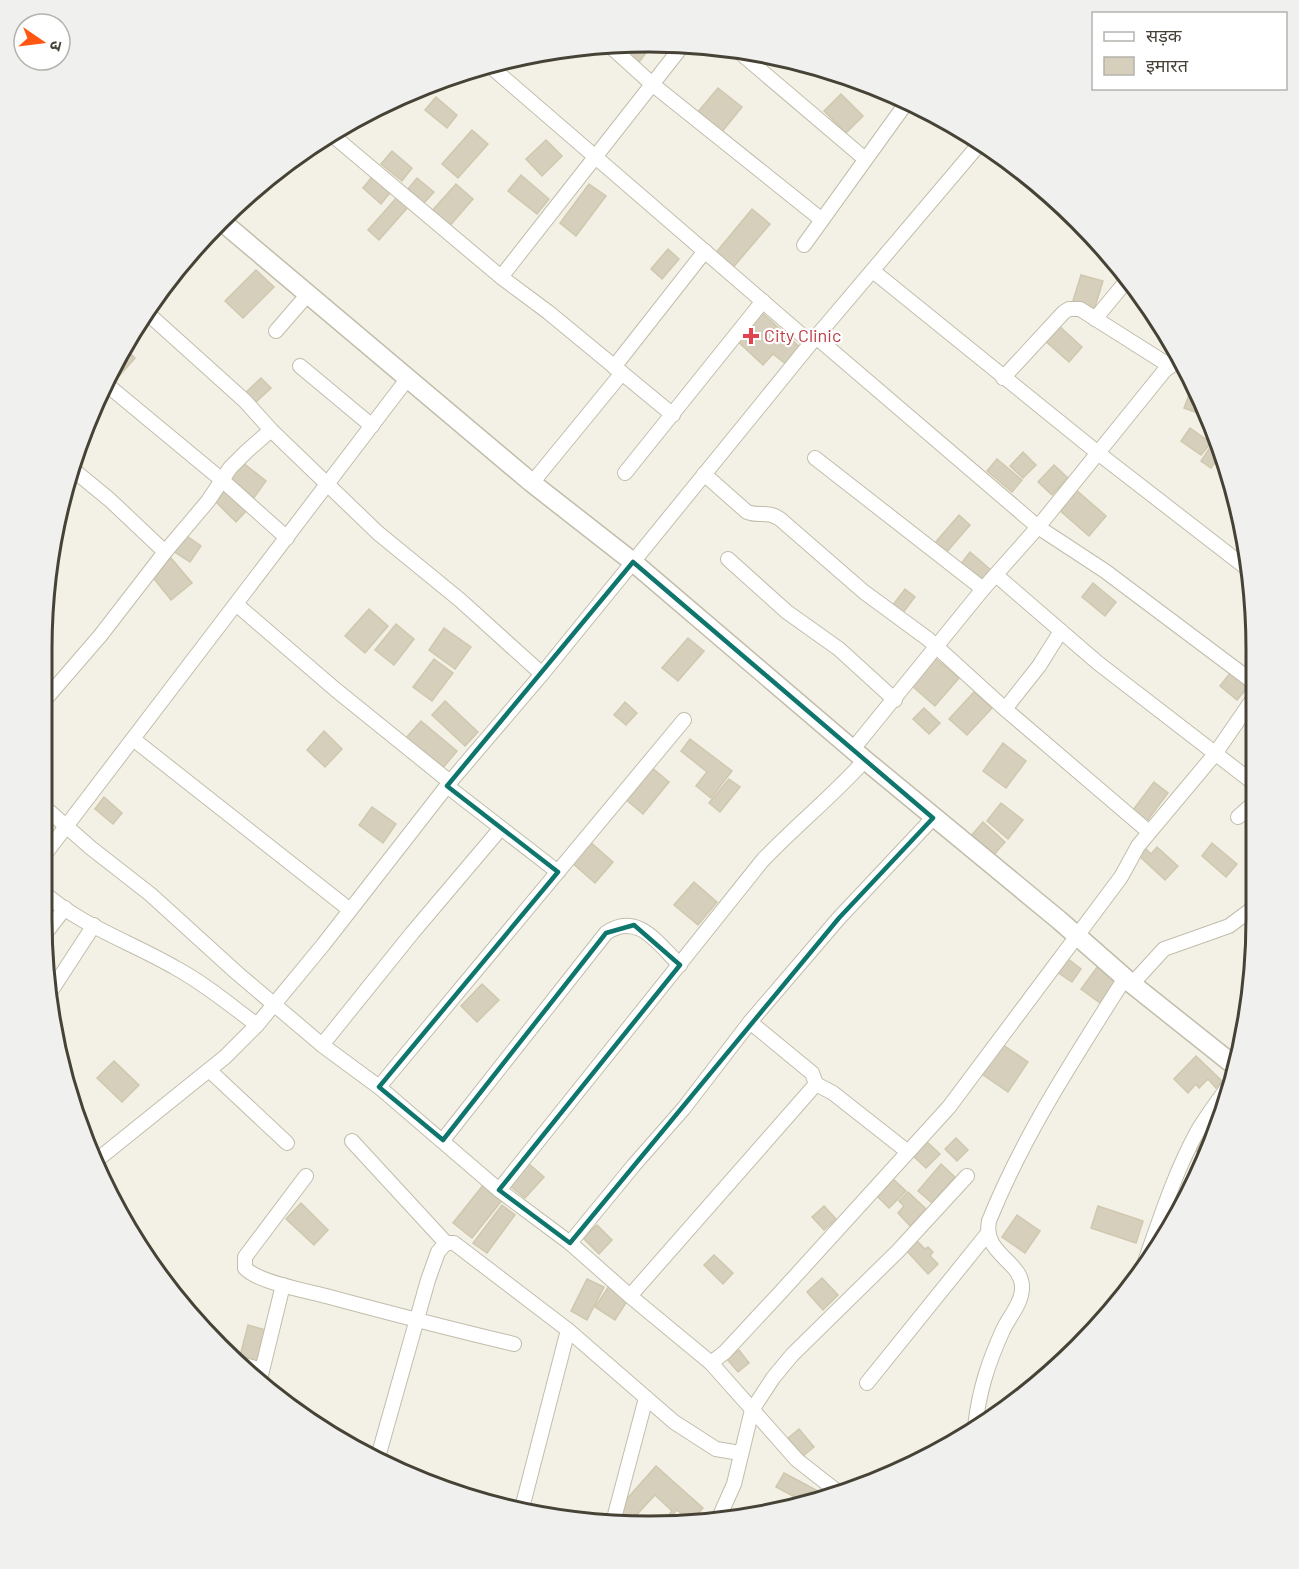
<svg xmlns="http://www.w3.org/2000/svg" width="1299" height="1569" font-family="Barlow,'Noto Sans Devanagari',sans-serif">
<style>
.building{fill:#d5cfbb;stroke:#d0c8ae;stroke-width:1.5}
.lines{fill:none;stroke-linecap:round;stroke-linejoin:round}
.minor-casing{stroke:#c2bdab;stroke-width:16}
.tertiary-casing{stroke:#c2bdab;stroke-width:21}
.minor{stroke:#fff;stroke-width:14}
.tertiary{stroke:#fff;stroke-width:18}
.marked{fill:none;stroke:#0f766e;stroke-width:4.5;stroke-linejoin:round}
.health-dot{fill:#e0444e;stroke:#fff;stroke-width:2}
.labels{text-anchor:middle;stroke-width:4.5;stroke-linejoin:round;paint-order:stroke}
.health-label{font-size:18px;fill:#be3a42;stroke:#fff;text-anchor:start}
.rim{fill:none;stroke:#464235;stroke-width:3}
</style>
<rect width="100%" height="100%" fill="#f3f1e6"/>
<g class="building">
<polygon points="649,42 654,42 637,65 621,53 628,44"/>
<polygon points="718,88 742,107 721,133 697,113"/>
<polygon points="841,94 863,116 846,133 824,111"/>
<polygon points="436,97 457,115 447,128 425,110"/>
<polygon points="472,130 488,144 458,178 442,164"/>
<polygon points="546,140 562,156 542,176 526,159"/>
<polygon points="392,151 412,168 402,181 381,164"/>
<polygon points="375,173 393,189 381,204 363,188"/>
<polygon points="521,175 549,199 537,214 508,191"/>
<polygon points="417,178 434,192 424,203 408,189"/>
<polygon points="456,184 473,199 447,229 430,213"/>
<polygon points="589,184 606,196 576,236 560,223"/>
<polygon points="398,196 409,206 379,240 368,230"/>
<polygon points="752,209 770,224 731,270 714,255"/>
<polygon points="668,249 679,259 662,279 651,269"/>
<polygon points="256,270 274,287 243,318 225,301"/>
<polygon points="1081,275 1103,281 1094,310 1072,304"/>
<polygon points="760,311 802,349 787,365 773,354 763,365 735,339"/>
<polygon points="1057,324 1082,347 1069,362 1043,339"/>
<polygon points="125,348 135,358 114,382 109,377"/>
<polygon points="261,378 271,388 254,404 244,394"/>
<polygon points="1193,384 1206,408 1203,415 1184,408"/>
<polygon points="1190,428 1211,443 1201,455 1181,441"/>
<polygon points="1213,443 1220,447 1222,453 1211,468 1201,461"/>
<polygon points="1023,452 1036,465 1023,478 1010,466"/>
<polygon points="997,459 1022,480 1012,492 987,471"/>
<polygon points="242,462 266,481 253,499 228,480"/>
<polygon points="1054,465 1068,478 1052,495 1038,482"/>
<polygon points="225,488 247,510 236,522 214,500"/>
<polygon points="1075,489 1106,516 1089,536 1058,509"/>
<polygon points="959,515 970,525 945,554 934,544"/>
<polygon points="184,534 201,546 190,562 173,551"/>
<polygon points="970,552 991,570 981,581 961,564"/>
<polygon points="171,558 192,583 171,600 151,575"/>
<polygon points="1093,583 1116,602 1105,616 1082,597"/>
<polygon points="905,589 915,597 902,614 892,606"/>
<polygon points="369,609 388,626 365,653 345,636"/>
<polygon points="396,624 414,639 394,665 375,650"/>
<polygon points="444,628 471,647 455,669 429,650"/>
<polygon points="688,638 704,651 678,681 662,668"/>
<polygon points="935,658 959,678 935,706 912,686"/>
<polygon points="434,659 453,673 432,701 413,687"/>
<polygon points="1231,672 1248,687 1237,700 1220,686"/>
<polygon points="974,692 992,708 967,735 949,719"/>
<polygon points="445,701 478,732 465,746 432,715"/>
<polygon points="625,702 637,713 626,725 614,715"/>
<polygon points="924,708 940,723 929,734 913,719"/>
<polygon points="421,721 457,751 442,769 406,738"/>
<polygon points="324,731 342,749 325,767 307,750"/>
<polygon points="690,739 732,771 711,798 696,786 707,772 681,751"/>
<polygon points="1003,743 1026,761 1006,788 983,771"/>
<polygon points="1257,745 1257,765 1247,752"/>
<polygon points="650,766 669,782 643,814 624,798"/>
<polygon points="729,779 740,787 720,812 709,803"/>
<polygon points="1154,782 1168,793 1147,821 1133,810"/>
<polygon points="104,797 122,813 113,824 95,809"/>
<polygon points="1001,803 1023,820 1008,839 987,821"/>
<polygon points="372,807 396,824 383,843 359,825"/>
<polygon points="983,822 1005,842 992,857 970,837"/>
<polygon points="588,840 613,862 595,883 570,861"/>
<polygon points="1212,843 1237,864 1226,877 1202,856"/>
<polygon points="1143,846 1151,854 1157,847 1178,866 1165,880 1137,854"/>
<polygon points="694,882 717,902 698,925 674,905"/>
<polygon points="1067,958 1081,969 1072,982 1057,972"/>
<polygon points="1098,966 1117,980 1100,1003 1081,989"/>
<polygon points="482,984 499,1000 477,1022 461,1006"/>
<polygon points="999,1042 1028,1062 1008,1092 979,1072"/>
<polygon points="1196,1056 1222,1081 1216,1088 1208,1079 1199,1088 1196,1084 1188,1093 1174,1079"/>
<polygon points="114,1061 139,1085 122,1102 97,1078"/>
<polygon points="1214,1115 1223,1119 1206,1156 1196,1151"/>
<polygon points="956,1138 968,1150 957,1161 945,1149"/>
<polygon points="926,1141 940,1154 926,1168 912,1155"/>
<polygon points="528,1163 544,1177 525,1198 509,1185"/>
<polygon points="941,1164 955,1177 932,1203 918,1191"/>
<polygon points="891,1177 906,1191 889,1208 875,1194"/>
<polygon points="484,1184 503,1199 472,1238 453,1223"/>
<polygon points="908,1192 926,1209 910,1226 898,1213 904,1206 899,1201"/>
<polygon points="301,1203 328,1230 314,1245 286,1219"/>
<polygon points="502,1205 515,1215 487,1253 473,1243"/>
<polygon points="824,1206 836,1219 824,1230 812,1217"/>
<polygon points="1098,1206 1143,1221 1136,1243 1091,1228"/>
<polygon points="1177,1210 1181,1212 1173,1227 1171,1227"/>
<polygon points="1017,1215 1040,1231 1025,1253 1002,1237"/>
<polygon points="597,1225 612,1240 599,1254 583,1238"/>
<polygon points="916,1240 925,1249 928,1247 933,1252 930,1256 938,1264 928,1274 906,1250"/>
<polygon points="714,1255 733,1273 723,1284 704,1265"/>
<polygon points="822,1278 838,1295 823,1310 807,1292"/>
<polygon points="587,1279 604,1287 587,1320 571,1311"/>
<polygon points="609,1286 629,1298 615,1320 595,1307"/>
<polygon points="248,1325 266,1330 258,1364 239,1360"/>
<polygon points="739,1350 749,1363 738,1372 727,1359"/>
<polygon points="799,1429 814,1447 803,1456 788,1438"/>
<polygon points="354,1442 376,1448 374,1455 353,1445"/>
<polygon points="656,1466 703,1508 691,1522 677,1510 669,1519 674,1524 661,1524 672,1511 655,1495 630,1522 617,1510"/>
<polygon points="784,1473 818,1491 814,1499 804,1502 776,1487"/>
</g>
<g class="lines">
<defs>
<g id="minor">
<polyline points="610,46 652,84 822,220"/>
<polyline points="738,51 865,159"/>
<polyline points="490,66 811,343"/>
<polyline points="331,134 501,277 548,312 673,415"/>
<polyline points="804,245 907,102"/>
<polyline points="873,271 1098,453 1249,570"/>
<polyline points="501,277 683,45"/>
<polyline points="145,311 245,401 271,430 378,533 460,600 542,674"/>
<polyline points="1095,319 1128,279"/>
<polyline points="276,331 308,294"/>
<polyline points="816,337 1038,527 1105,571 1257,685"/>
<polyline points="300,366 372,426"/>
<polyline points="614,367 705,251"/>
<polyline points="1003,378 1064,312 1069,309 1080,309 1170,366"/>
<polyline points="106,384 222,480 287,538"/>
<polyline points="815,458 983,589"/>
<polyline points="71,468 110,500 165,552"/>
<polyline points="625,473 763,301"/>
<path d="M704,474l43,38c13,5 20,-2 33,7l84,73 64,47 77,70 144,123"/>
<polyline points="532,483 622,373"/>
<polyline points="728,559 787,612 839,649 895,700"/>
<polyline points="996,575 1098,663 1251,781 1256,783"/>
<polyline points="236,604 336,690 450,782"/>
<polyline points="43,702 100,636 165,552 208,501 230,468 247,451 271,430"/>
<polyline points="1005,709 1039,666 1061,631"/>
<polyline points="133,739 350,910"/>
<polyline points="853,749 983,589 1038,527 1165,370 1175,363 1182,362"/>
<polyline points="447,786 558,872"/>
<polyline points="42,805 91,848 150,894 237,973 322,1045 379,1087 499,1190 570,1243 630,1296 711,1363 797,1460 838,1492"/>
<polyline points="1238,817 1256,801"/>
<polyline points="42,858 408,378"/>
<path d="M42,891c37,34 89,51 132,76 30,16 56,38 83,58"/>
<polyline points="44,935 65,908"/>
<polyline points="1132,984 1164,949 1229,926 1256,906"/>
<polyline points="51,991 94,925"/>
<polyline points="322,1045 413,932 501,828"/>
<polyline points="209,1070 287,1143"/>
<polyline points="816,1084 833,1093 908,1152"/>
<polyline points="379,1087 684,720"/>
<path d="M443,1140l163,-207c32,-22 52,11 74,32"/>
<polyline points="352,1141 446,1243"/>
<polyline points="97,1160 225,1057 257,1025 323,945 450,782 542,674 811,343 982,141"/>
<path d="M306,1176l-61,81v11c12,14 62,23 81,28 63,17 125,33 188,48"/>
<path d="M499,1190l263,-329c33,-35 71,-65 103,-101"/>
<polyline points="570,1243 634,1165 684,1108 750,1022 839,918 933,818"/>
<path d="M1142,1270c17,-47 31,-94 55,-138 10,-17 22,-33 34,-49"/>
<polyline points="630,1296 816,1084 812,1073 750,1022"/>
<polyline points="711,1363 725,1352 779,1294 949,1107 1121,877 1138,846 1215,754 1257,693"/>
<polyline points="244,1365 262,1370"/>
<polyline points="260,1379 283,1285"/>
<polyline points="867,1383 988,1233"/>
<path d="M975,1427c4,-36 13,-64 28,-97 6,-13 19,-27 19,-42 1,-27 -40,-34 -33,-67 35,-87 86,-164 136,-243"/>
<polyline points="378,1457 428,1280 438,1252 446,1243 454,1243 568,1330 674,1422 716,1449 740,1453"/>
<polyline points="522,1508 568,1330"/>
<polyline points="717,1522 734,1484 752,1410 773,1378 792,1355 898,1251 967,1176"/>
<polyline points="612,1526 646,1398"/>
</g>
<polyline id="tertiary" points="220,220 532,483 633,562 865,760 1059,920 1132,984 1235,1066"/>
</defs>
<use href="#minor" class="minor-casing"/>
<use href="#tertiary" class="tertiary-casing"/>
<use href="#minor" class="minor"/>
<use href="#tertiary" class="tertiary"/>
</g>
<path class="marked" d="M633,562l300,256 -94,100 -269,325 -71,-53 181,-225 -46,-40 -28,8 -163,207 -64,-53 179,-215 -111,-86z"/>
<path class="health-dot" d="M748 327h6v6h6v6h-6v6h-6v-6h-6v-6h6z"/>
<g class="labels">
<g class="health-label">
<text x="764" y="342">City Clinic</text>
</g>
</g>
<path d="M0 0H1299V1569H0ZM649 52H649A597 597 0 0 1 1246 649V919A597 597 0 0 1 649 1516H649A597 597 0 0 1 52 919V649A597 597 0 0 1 649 52Z" fill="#f0f0ef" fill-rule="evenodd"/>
<path class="rim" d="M649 52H649A597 597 0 0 1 1246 649V919A597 597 0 0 1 649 1516H649A597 597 0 0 1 52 919V649A597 597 0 0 1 649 52Z"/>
<rect x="1092" y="12" width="195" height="78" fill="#ffffff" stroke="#b5b3ae" stroke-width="1.5"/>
<rect x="1104" y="32" width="30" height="9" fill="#ffffff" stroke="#b5b3ae" stroke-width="1.5"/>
<text x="1146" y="42" font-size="18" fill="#464235">सड़क</text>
<rect x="1104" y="57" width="30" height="18" fill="#d5cfbb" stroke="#b5b3ae" stroke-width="1.5"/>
<text x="1146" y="72" font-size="18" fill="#464235">इमारत</text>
<g transform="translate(42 42) rotate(104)"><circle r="28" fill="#ffffff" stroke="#b5b3ae" stroke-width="1.5"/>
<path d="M0-4.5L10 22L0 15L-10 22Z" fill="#ff5611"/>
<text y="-9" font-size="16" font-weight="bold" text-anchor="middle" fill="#464235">उ</text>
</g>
</svg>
